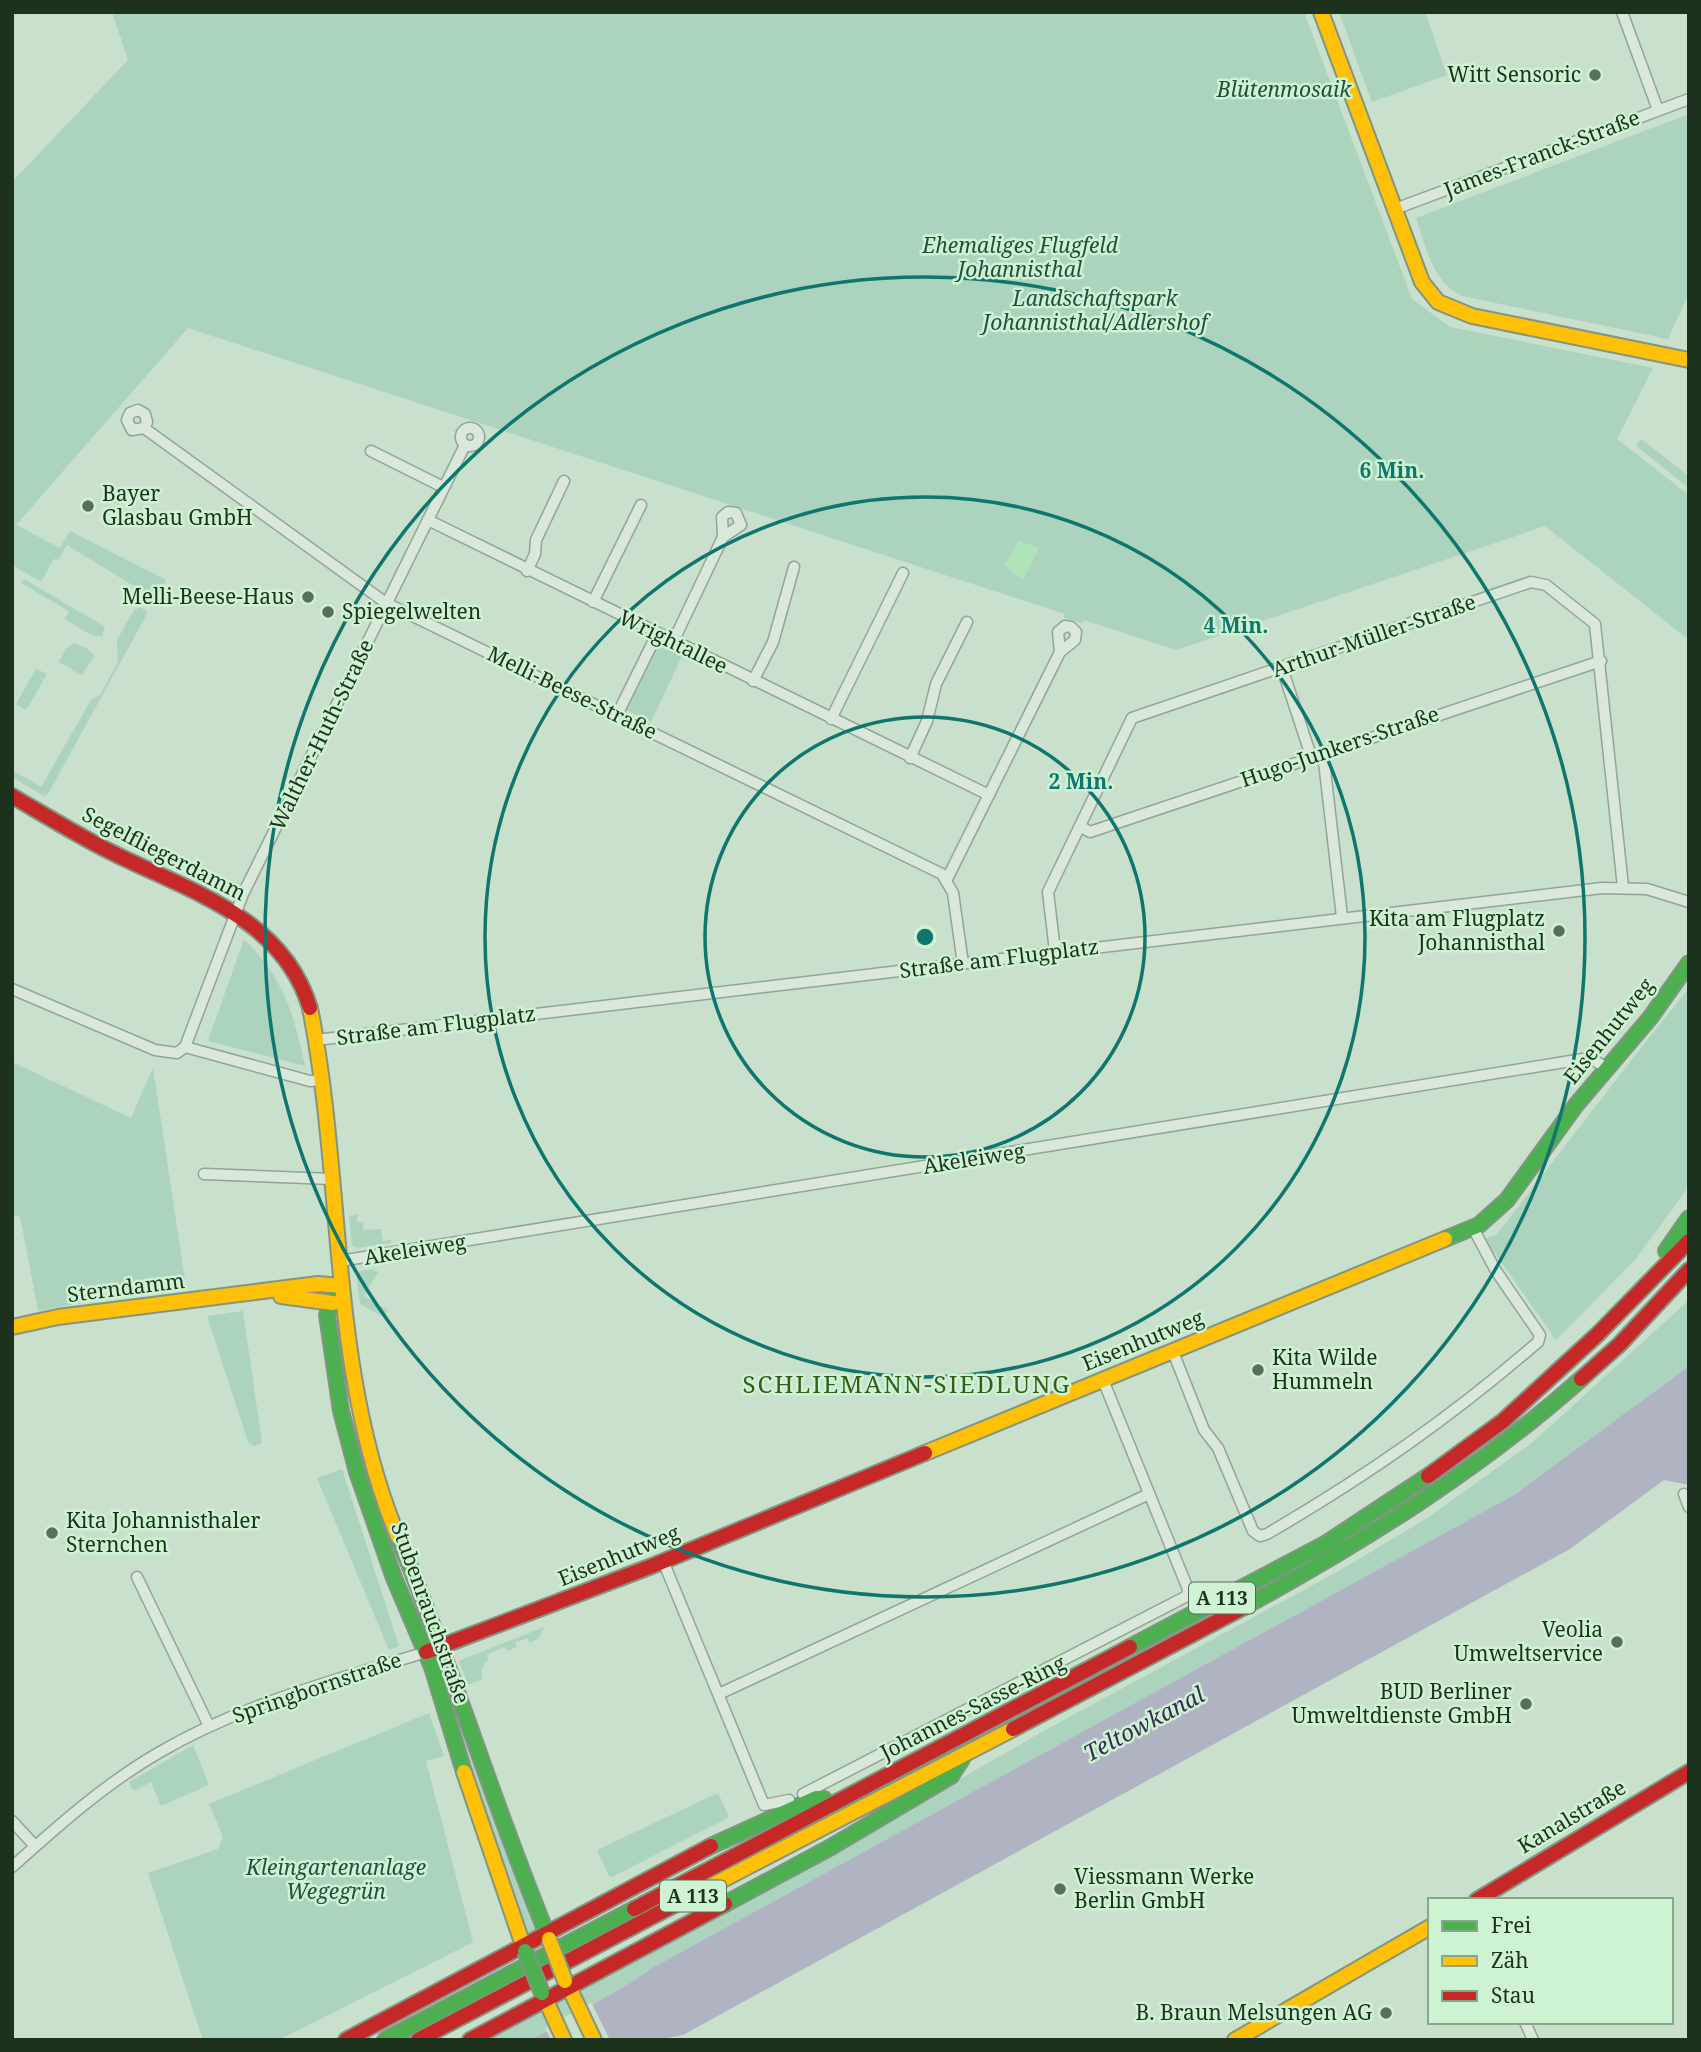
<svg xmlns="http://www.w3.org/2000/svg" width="1701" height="2052" font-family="'Noto Serif',serif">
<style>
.green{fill:#abd3bd}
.sand{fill:#afe4b9}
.water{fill:#b0b4c2}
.pier{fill:#c8e0cc}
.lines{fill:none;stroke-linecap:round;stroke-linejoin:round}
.street-casing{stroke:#92a594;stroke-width:13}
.fast-casing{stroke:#829583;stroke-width:18}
.slow-casing{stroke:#829583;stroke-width:18}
.jam-casing{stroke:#829583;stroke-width:18}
.street{stroke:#dae8dc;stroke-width:10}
.fast{stroke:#4caf50;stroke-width:14}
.slow{stroke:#ffc107;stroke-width:14}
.jam{stroke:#c62828;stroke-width:14}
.fast-bridge-casing{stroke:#829583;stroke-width:18;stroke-linecap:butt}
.slow-bridge-casing{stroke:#829583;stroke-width:18;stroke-linecap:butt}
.fast-bridge{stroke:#4caf50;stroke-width:14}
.slow-bridge{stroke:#ffc107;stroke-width:14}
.ring{fill:none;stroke:#0f766e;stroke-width:3.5}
.poi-dot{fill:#596f5a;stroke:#cdf3d3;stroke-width:2.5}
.labels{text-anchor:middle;stroke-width:5;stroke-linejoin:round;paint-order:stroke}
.shield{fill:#cdf3d3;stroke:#526c53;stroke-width:2}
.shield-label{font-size:19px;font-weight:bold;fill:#1d321c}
.poi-label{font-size:21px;fill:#1d321c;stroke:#cdf3d3;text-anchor:end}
.park-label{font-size:21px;font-style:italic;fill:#234e41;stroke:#cdf3d3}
.street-label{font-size:21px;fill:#1d321c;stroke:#cdf3d3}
.water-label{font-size:23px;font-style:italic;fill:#3a2b52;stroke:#cdf3d3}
.quarter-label{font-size:24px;letter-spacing:2px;fill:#325d1d;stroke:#cdf3d3}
.centre{fill:#0f766e;stroke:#cdf3d3;stroke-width:3.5}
.ring-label{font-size:21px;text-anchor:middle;font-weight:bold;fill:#0f766e;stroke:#cdf3d3;stroke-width:5;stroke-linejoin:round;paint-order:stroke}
</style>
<rect width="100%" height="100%" fill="#c8e0cc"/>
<g class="green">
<polygon points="112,12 1304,12 1412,299 1450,327 1653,368 1617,439 1689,495 1689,640 1545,526 1176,650 1084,620 1082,623 1064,618 1065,614 188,328 16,525 60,548 70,531 166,580 155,599 67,545 58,560 54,559 41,582 12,565 12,182 128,60"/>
<polygon points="1339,12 1425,12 1447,75 1372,102"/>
<path d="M1689,114v179l-21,46 -206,-43c-30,-14 -36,-50 -46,-78z"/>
<polygon points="1641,439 1689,476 1689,488 1636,446"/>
<polygon points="24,579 105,627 102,636 93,636 65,619 69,611 21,583"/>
<polygon points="140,607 148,612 48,794 44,796 12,777 12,770 41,787 91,700 100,695 118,662 117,640 134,610"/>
<polygon points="661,640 685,650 651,722 627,710"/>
<polygon points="74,643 88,649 94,656 82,675 59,662 66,649"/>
<polygon points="36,669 47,674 26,710 16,704"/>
<path d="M244,939c40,40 49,73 61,127l-97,-25z"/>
<path d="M1689,988v198l-54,74 -79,80 -71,-101 12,-5c64,-82 126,-165 192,-246z"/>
<polygon points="12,1062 131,1118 153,1068 185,1280 86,1291 87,1298 80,1299 80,1303 38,1311 20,1216 12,1216"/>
<polygon points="358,1214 357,1223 363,1222 363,1230 381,1229 383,1242 391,1239 391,1243 357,1248 352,1245 349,1216"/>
<polygon points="372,1269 378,1272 364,1296 388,1310 384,1317 360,1304 356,1272"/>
<polygon points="1689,1300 1689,1366 1514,1495 652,1968 632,1982 531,2040 486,2040 827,1855 1051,1727 1337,1572 1429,1517 1533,1442"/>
<polygon points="243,1311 262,1443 254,1446 248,1442 207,1316"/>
<polygon points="342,1469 399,1646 389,1650 317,1478"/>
<polygon points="544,1627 539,1638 530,1643 527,1638 515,1643 517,1647 507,1651 505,1647 487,1654 488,1660 482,1668 482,1679 468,1685 459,1661"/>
<polygon points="441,1668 540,1928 527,1935 437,1670"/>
<polygon points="429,1713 444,1756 426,1761 473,1942 279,2040 203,2040 148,1873 218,1849 223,1837 209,1804"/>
<polygon points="193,1745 209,1785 161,1806 151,1782 133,1791 129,1782"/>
<polygon points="718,1793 729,1817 610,1878 597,1850"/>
</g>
<polygon class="sand" points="1019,541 1039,548 1023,580 1004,565"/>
<polygon class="water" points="1689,1366 1689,1485 1664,1480 1570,1549 683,2035 656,2040 531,2040 632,1982 652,1968 1514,1495"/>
<polygon class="pier" points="591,2002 610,2040 551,2040 545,2028"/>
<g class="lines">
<defs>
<g id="street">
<polyline points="1622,12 1658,110"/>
<polyline points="1395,209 1689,99"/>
<circle cx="470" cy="437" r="9"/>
<polyline points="144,428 147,422 145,414 138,410 130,413 127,420 132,430 144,428 386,603 942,874 953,893 963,964"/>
<polyline points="371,451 443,487"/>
<polyline points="428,520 989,795"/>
<polyline points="527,571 535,554 536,540 564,481"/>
<polyline points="593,602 641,505"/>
<polyline points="673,642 723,537 722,517 728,512 736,513 741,525 723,537"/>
<polyline points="1282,668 1311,756"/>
<polyline points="753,681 773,642 794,567"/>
<polyline points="617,715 657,634"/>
<polyline points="831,719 903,573"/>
<polyline points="1323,753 1342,917"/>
<polyline points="910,758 927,721 936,684 967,622"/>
<polyline points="1080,826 1090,832 1601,661"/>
<polyline points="947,879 1060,652 1058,632 1065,626 1071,627 1076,632 1075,640 1060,652"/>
<polyline points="1055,951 1048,892 1132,718 1531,582 1546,585 1595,624 1623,887"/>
<polyline points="12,989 155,1050 177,1053 185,1047"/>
<path d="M316,1040c429,-47 857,-105 1286,-152l45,1 42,13"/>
<polyline points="185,1047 243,894 465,445"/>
<polyline points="185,1047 310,1081 322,1080"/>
<polyline points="204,1174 332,1179"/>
<polyline points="340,1261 1583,1059 1591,1058 1606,1068"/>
<path d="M1173,1352l31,78 14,18 35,83 7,5 7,-2c101,-59 183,-116 271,-192l2,-7 -44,-64 -23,-43"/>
<polyline points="1684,1494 1689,1507"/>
<polyline points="663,1561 764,1805 789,1800"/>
<polyline points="137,1577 209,1726"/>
<polyline points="719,1694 1149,1494"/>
<polyline points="803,1794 1187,1596 1188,1589 1103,1380"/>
<polyline points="12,1821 35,1846"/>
<path d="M12,1867c47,-42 94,-84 148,-115 82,-48 176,-72 266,-100"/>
<polyline points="1525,2022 1533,2040"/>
</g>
<g id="fast">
<polyline points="1445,1239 1479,1225 1507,1200 1576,1105 1650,1018 1689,963"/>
<polyline points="1666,1251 1689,1218"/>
<polyline points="341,1287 327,1315 341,1411 357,1472 394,1578 432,1667 464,1772"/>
<path d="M398,1537c55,132 96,270 151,402"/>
<path d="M1246,1606c118,-65 234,-137 335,-227"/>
<polyline points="1130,1647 1325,1544 1428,1476"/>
<polyline points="711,1846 816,1798 824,1799"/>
<polyline points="725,1904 831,1847 951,1776 962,1759"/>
<polyline points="385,2040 634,1909"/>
</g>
<g id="slow">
<polyline points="1321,12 1422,282 1438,302 1472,316 1689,360"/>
<path d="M310,1008c35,175 18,361 88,529"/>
<polyline points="281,1296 333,1303"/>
<polyline points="12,1327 58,1317 318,1284 342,1286"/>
<polyline points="925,1453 1445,1239"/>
<polyline points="464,1772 525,1951"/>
<polyline points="680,1902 1013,1729"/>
<polyline points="566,1981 594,2040"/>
<polyline points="543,1994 564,2040"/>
<polyline points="1235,2040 1430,1927"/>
</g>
<g id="jam">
<path d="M12,796c31,18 62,37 93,53 77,40 177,65 205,159"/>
<polyline points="1581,1379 1620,1344 1689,1270"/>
<polyline points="1428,1476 1503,1421 1598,1334 1689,1241"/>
<polyline points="426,1652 652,1566 925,1453"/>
<polyline points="1013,1729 1246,1606"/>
<polyline points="1477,1900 1689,1772"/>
<polyline points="634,1909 1130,1647"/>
<polyline points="346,2040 711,1846"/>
<polyline points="418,2040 680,1902"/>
<polyline points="470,2040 725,1904"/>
</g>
</defs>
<use href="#street" class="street-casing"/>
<use href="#fast" class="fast-casing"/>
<use href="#slow" class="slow-casing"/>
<use href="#jam" class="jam-casing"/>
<use href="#street" class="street"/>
<use href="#fast" class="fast"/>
<use href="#slow" class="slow"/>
<use href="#jam" class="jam"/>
<defs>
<polyline id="fast-bridge" points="525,1951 542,1993"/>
<polyline id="slow-bridge" points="549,1939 565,1981"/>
</defs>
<use href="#fast-bridge" class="fast-bridge-casing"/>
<use href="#slow-bridge" class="slow-bridge-casing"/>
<use href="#fast-bridge" class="fast-bridge"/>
<use href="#slow-bridge" class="slow-bridge"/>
</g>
<g class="ring">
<circle cx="925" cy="937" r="220"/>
<circle cx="925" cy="937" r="440"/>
<circle cx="925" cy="937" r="660"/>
</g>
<g class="poi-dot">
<circle cx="1595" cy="75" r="7"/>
<circle cx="88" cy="506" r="7"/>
<circle cx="308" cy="597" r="7"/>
<circle cx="328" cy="612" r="7"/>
<circle cx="1559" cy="931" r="7"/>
<circle cx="1258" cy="1370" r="7"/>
<circle cx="52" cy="1533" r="7"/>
<circle cx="1617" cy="1642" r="7"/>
<circle cx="1526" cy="1704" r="7"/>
<circle cx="1060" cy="1889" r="7"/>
<circle cx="1386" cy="2013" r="7"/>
</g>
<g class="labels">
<g class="shield">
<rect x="1189" y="1582.5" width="66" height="31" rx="5"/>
<rect x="660" y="1880.5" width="66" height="31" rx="5"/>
</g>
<g class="shield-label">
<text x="1222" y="1605">A 113</text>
<text x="693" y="1903">A 113</text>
</g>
<g class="poi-label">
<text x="1581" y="82">Witt Sensoric</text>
<text x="102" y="501" text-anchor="start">Bayer<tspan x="102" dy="24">Glasbau GmbH</tspan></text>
<text x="294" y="604">Melli-Beese-Haus</text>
<text x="342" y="619" text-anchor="start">Spiegelwelten</text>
<text x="1545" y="926">Kita am Flugplatz<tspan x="1545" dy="24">Johannisthal</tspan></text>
<text x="1272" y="1365" text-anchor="start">Kita Wilde<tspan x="1272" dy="24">Hummeln</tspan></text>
<text x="66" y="1528" text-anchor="start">Kita Johannisthaler<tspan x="66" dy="24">Sternchen</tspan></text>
<text x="1603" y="1637">Veolia<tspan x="1603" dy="24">Umweltservice</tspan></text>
<text x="1512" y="1699">BUD Berliner<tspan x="1512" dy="24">Umweltdienste GmbH</tspan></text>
<text x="1074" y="1884" text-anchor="start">Viessmann Werke<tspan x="1074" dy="24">Berlin GmbH</tspan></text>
<text x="1372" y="2020">B. Braun Melsungen AG</text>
</g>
<g class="park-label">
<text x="1284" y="97">Blütenmosaik</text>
<text x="1020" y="253">Ehemaliges Flugfeld<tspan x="1020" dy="24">Johannisthal</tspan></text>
<text x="1095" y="306">Landschaftspark<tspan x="1095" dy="24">Johannisthal/Adlershof</tspan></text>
<text x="336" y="1875">Kleingartenanlage<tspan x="336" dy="24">Wegegrün</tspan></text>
</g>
<g class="street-label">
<text transform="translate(1542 154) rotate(-21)" y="7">James-Franck-Straße</text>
<text transform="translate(1374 636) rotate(-19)" y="7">Arthur-Müller-Straße</text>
<text transform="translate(673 642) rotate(26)" y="7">Wrightallee</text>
<text transform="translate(572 693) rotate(26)" y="7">Melli-Beese-Straße</text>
<text transform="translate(322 735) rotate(-64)" y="7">Walther-Huth-Straße</text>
<text transform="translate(1340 747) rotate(-19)" y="7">Hugo-Junkers-Straße</text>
<text transform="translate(164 854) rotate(27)" y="7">Segelfliegerdamm</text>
<text transform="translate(999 959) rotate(-7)" y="7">Straße am Flugplatz</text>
<text transform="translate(436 1026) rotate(-7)" y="7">Straße am Flugplatz</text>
<text transform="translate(1609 1031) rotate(-51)" y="7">Eisenhutweg</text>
<text transform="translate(974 1159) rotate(-9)" y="7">Akeleiweg</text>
<text transform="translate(415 1250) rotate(-9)" y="7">Akeleiweg</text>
<text transform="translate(126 1288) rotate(-7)" y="7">Sterndamm</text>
<text transform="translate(1143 1341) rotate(-22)" y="7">Eisenhutweg</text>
<text transform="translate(619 1556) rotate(-22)" y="7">Eisenhutweg</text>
<text transform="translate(430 1613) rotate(70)" y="7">Stubenrauchstraße</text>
<text transform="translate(317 1688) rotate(-19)" y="7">Springbornstraße</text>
<text transform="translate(973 1708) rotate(-27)" y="7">Johannes-Sasse-Ring</text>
<text transform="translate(1572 1817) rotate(-31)" y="7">Kanalstraße</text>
</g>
<g class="water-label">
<text transform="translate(1144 1724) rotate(-28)" y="8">Teltowkanal</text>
</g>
<g class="quarter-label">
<text x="907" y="1393">SCHLIEMANN-SIEDLUNG</text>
</g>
</g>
<circle cx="925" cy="937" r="10" class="centre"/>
<g class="ring-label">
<text x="1392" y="478">6 Min.</text>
<text x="1236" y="633">4 Min.</text>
<text x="1081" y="789">2 Min.</text>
</g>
<rect width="1701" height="2052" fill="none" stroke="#1d321c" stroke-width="28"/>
<rect x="1428" y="1898" width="245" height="126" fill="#cdf3d3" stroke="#87a68a" stroke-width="2"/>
<rect x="1442" y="1921" width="35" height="10" fill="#4caf50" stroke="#87a68a" stroke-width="2"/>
<text x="1491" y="1933" font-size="21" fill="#1d321c">Frei</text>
<rect x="1442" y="1956" width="35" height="10" fill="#ffc107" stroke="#87a68a" stroke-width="2"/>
<text x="1491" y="1968" font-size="21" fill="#1d321c">Zäh</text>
<rect x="1442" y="1991" width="35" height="10" fill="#c62828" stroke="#87a68a" stroke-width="2"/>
<text x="1491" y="2003" font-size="21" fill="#1d321c">Stau</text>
</svg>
